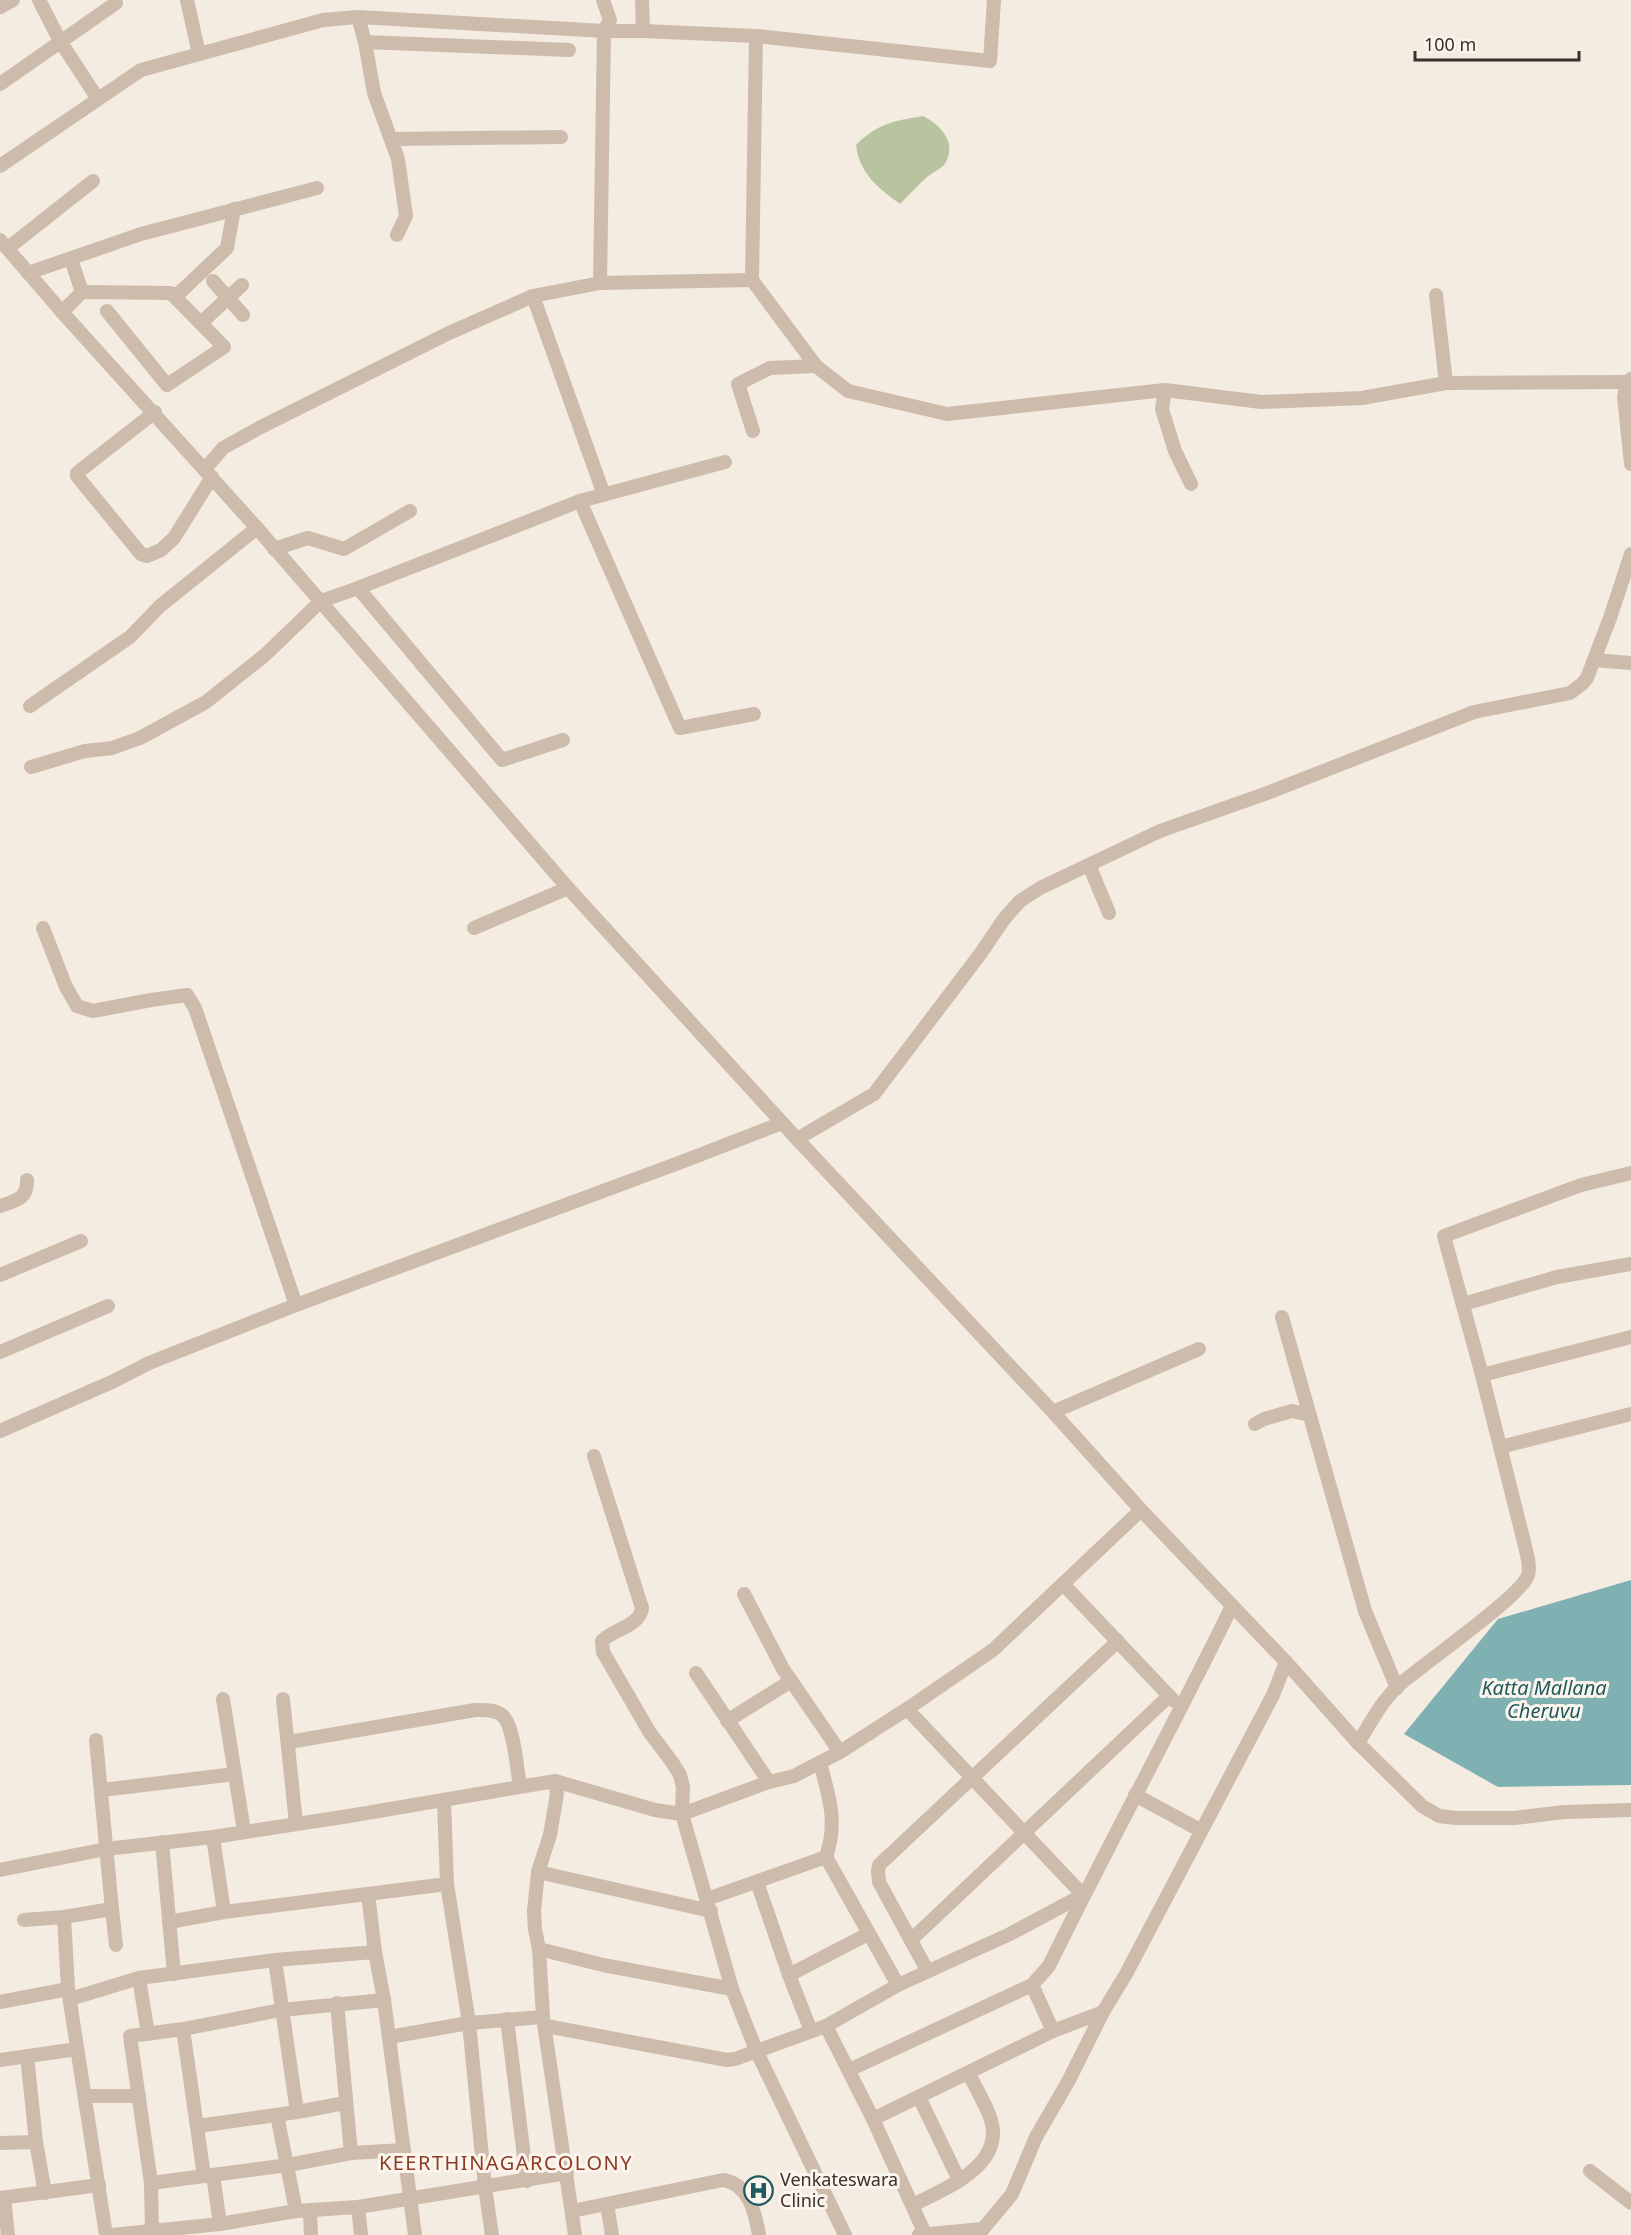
<svg xmlns="http://www.w3.org/2000/svg" width="1631" height="2235" font-family="'Noto Sans',sans-serif">
<style>
.green{fill:#b8c4a0}
.water{fill:#7fb0b2}
.lines{fill:none;stroke-linecap:round;stroke-linejoin:round}
.minor{stroke:#cdbbac;stroke-width:14}
.labels{text-anchor:middle;stroke-width:6;stroke-linejoin:round;paint-order:stroke}
.poi-label{font-size:18px;fill:#3b302b;stroke:#fbf5ee;text-anchor:start}
.water-label{font-size:20px;font-style:italic;fill:#1f5a5e;stroke:#fbf5ee}
.neighbourhood-label{font-size:20px;letter-spacing:1.5px;fill:#8c3b22;stroke:#fbf5ee}
</style>
<rect width="100%" height="100%" fill="#f4ebe1"/>
<path class="green" d="M923,116c16,8 34,25 23,46 -3,6 -13,10 -19,15 -9,8 -18,18 -27,27 -23,-17 -40,-30 -44,-59 22,-22 38,-24 67,-29z"/>
<polygon class="water" points="1631,1580 1631,1785 1498,1787 1404,1734 1498,1619"/>
<g class="lines">
<g class="minor">
<polyline points="39,0 60,41 98,99"/>
<polyline points="187,0 199,54"/>
<polyline points="642,0 643,31"/>
<polyline points="0,7 13,0"/>
<polyline points="358,17 365,42 374,93 398,159 406,216 397,235"/>
<polyline points="756,36 990,61 994,0"/>
<polyline points="365,42 569,50"/>
<polyline points="0,84 116,3"/>
<polyline points="392,139 561,137"/>
<polyline points="0,166 141,70 323,20 358,17 604,31 643,31 756,36 752,280 816,366 848,391 947,414 1165,390 1261,402 1362,398 1446,383 1627,382"/>
<polyline points="0,240 62,312 257,528 568,888 797,1139 1053,1412 1141,1510 1286,1662 1358,1743 1422,1806 1439,1816 1456,1818 1515,1818 1564,1812 1631,1810"/>
<polyline points="8,248 93,181"/>
<polyline points="71,259 82,292"/>
<polyline points="28,273 141,234 317,188"/>
<polyline points="213,281 243,315"/>
<polyline points="600,283 604,31 610,20 603,0"/>
<polyline points="1436,295 1446,383"/>
<polyline points="533,296 604,495"/>
<polyline points="175,297 227,248 234,209"/>
<polyline points="62,312 82,292 171,293 224,347 167,385 107,311"/>
<polyline points="202,322 242,285"/>
<polyline points="1631,379 1627,382 1624,397 1631,464"/>
<polyline points="1165,390 1162,409 1175,451 1191,484"/>
<polyline points="155,412 77,473 77,476 141,554 147,556 161,550 174,538 212,477"/>
<polyline points="753,431 738,384 770,368 816,366"/>
<polyline points="205,469 223,448 259,428 449,333 533,296 600,283 752,280"/>
<polyline points="580,501 680,728 754,714"/>
<polyline points="274,549 308,538 344,549 410,511"/>
<polyline points="358,588 502,760 563,740"/>
<polyline points="1594,660 1631,663"/>
<polyline points="30,706 130,637 160,606 257,528"/>
<polyline points="31,767 85,751 112,748 140,738 206,702 265,655 321,601 358,588 580,501 725,462"/>
<polyline points="1089,865 1109,913"/>
<polyline points="43,928 66,987 77,1006 93,1011 151,1000 187,995 195,1008 296,1305"/>
<polyline points="474,928 568,888"/>
<polyline points="797,1139 874,1094 981,953 1004,919 1020,901 1040,888 1160,831 1270,792 1474,712 1570,693 1582,684 1587,678 1610,618 1631,554"/>
<path d="M0,1206c15,-5 28,-7 27,-26"/>
<polyline points="0,1275 81,1241"/>
<polyline points="1463,1304 1557,1277 1631,1264"/>
<polyline points="1282,1317 1365,1611 1397,1688"/>
<polyline points="0,1352 108,1306"/>
<polyline points="1482,1375 1631,1337"/>
<polyline points="1053,1412 1199,1349"/>
<polyline points="1255,1424 1264,1419 1292,1411 1310,1415"/>
<polyline points="0,1431 114,1381 149,1363 296,1305 684,1161 782,1123"/>
<polyline points="1500,1447 1631,1414"/>
<path d="M594,1456l48,152c-2,18 -28,21 -40,33l1,11 47,81 22,29 8,13 3,12 -1,27 50,175 24,61 89,185"/>
<polyline points="1064,1585 1174,1701"/>
<polyline points="744,1594 783,1669 840,1752"/>
<polyline points="696,1673 769,1782"/>
<polyline points="223,1699 244,1831"/>
<polyline points="283,1699 296,1823"/>
<polyline points="727,1721 791,1681"/>
<path d="M289,1742l186,-32c9,0 21,-1 28,6 11,10 14,54 17,70"/>
<path d="M1358,1743c12,-19 23,-41 40,-57 22,-20 124,-90 130,-111 3,-10 -2,-23 -4,-33l-42,-167 -38,-139 137,-51 50,-12"/>
<path d="M820,1763c9,34 18,58 6,94l72,128"/>
<polyline points="555,1781 557,1794 550,1835 538,1872 534,1911 535,1929 539,1949 543,2017 575,2235"/>
<polyline points="102,1790 235,1774"/>
<polyline points="1135,1795 1200,1830"/>
<polyline points="444,1800 447,1884 469,2023 485,2187 492,2235"/>
<polyline points="213,1837 224,1912"/>
<polyline points="162,1842 174,1974"/>
<polyline points="0,1870 106,1849 213,1837 349,1816 555,1781 655,1810 682,1814 769,1782 794,1776 840,1752 907,1709 993,1650 1141,1510"/>
<polyline points="538,1872 711,1911"/>
<polyline points="757,1882 789,1975 811,2031"/>
<polyline points="368,1894 375,1952 384,2000 415,2235"/>
<polyline points="707,1899 826,1857"/>
<polyline points="112,1909 116,1945"/>
<polyline points="64,1917 68,1989 106,2235"/>
<polyline points="24,1920 64,1917 112,1909 96,1740"/>
<polyline points="169,1922 224,1912 447,1884"/>
<polyline points="911,1940 1169,1696"/>
<polyline points="539,1949 603,1965 732,1989"/>
<polyline points="275,1960 297,2112"/>
<polyline points="927,1970 879,1882 878,1871 879,1865 1118,1641"/>
<polyline points="789,1975 868,1934"/>
<polyline points="1032,1985 1053,2031"/>
<polyline points="70,1999 139,1978"/>
<polyline points="0,2002 68,1989"/>
<polyline points="337,2003 351,2153"/>
<polyline points="507,2019 527,2181"/>
<polyline points="546,2026 727,2060 735,2059 826,2026 898,1985 1010,1934 1083,1895 907,1709"/>
<polyline points="826,2026 873,2119 925,2234"/>
<polyline points="183,2029 281,2010 384,2000"/>
<polyline points="148,2034 139,1978 275,1960 375,1952"/>
<polyline points="389,2037 469,2023 543,2017"/>
<polyline points="27,2056 36,2142 45,2193"/>
<polyline points="0,2060 77,2049"/>
<path d="M849,2070l183,-85 17,-19c59,-121 124,-239 183,-360"/>
<polyline points="85,2096 139,2096"/>
<polyline points="919,2097 959,2180"/>
<polyline points="277,2115 296,2211"/>
<polyline points="873,2119 1053,2031 1103,2012"/>
<polyline points="198,2126 297,2112 345,2103"/>
<polyline points="0,2143 36,2142"/>
<polyline points="1590,2171 1631,2203"/>
<polyline points="213,2175 220,2224"/>
<polyline points="151,2183 288,2165 351,2153 404,2150"/>
<polyline points="0,2198 99,2185"/>
<polyline points="4,2198 8,2235"/>
<polyline points="607,2204 612,2235"/>
<path d="M913,2205c31,-16 92,-39 78,-85 -5,-16 -15,-31 -22,-46"/>
<polyline points="358,2207 361,2235"/>
<polyline points="310,2211 311,2235"/>
<path d="M572,2211l151,-31c26,4 32,32 36,55"/>
<polyline points="152,2232 151,2183 130,2036 183,2029 204,2176"/>
<polyline points="112,2235 220,2224 296,2211 358,2207 567,2173"/>
<polyline points="919,2235 982,2229"/>
<polyline points="978,2235 1012,2194 1036,2137 1069,2080 1103,2012 1126,1974 1273,1695 1286,1662"/>
</g>
</g>
<defs>
<symbol id="hospital-ring" viewBox="-11 -11 22 22"><circle r="9.5" fill="#fbf5ee" stroke="#1f5a5e" stroke-width="1.5"/><path d="M-5-5h3v3.5h4V-5h3V5h-3V1.5h-4V5h-3Z" fill="#1f5a5e"/></symbol>
</defs>
<g fill-rule="evenodd">
<use href="#hospital-ring" x="742" y="2174" width="33" height="33"/>
</g>
<g class="labels">
<g class="poi-label">
<text x="780" y="2186">Venkateswara<tspan x="780" dy="21">Clinic</tspan></text>
</g>
<g class="water-label">
<text x="1544" y="1695">Katta Mallana<tspan x="1544" dy="23">Cheruvu</tspan></text>
</g>
<g class="neighbourhood-label">
<text x="506" y="2170">KEERTHINAGARCOLONY</text>
</g>
</g>
<path d="M1415 51v9h164v-9" fill="none" stroke="#3b302b" stroke-width="3"/>
<text x="1424" y="51" font-size="18" fill="#3b302b" stroke="#fbf5ee" stroke-width="4.5" paint-order="stroke">100 m</text>
</svg>
